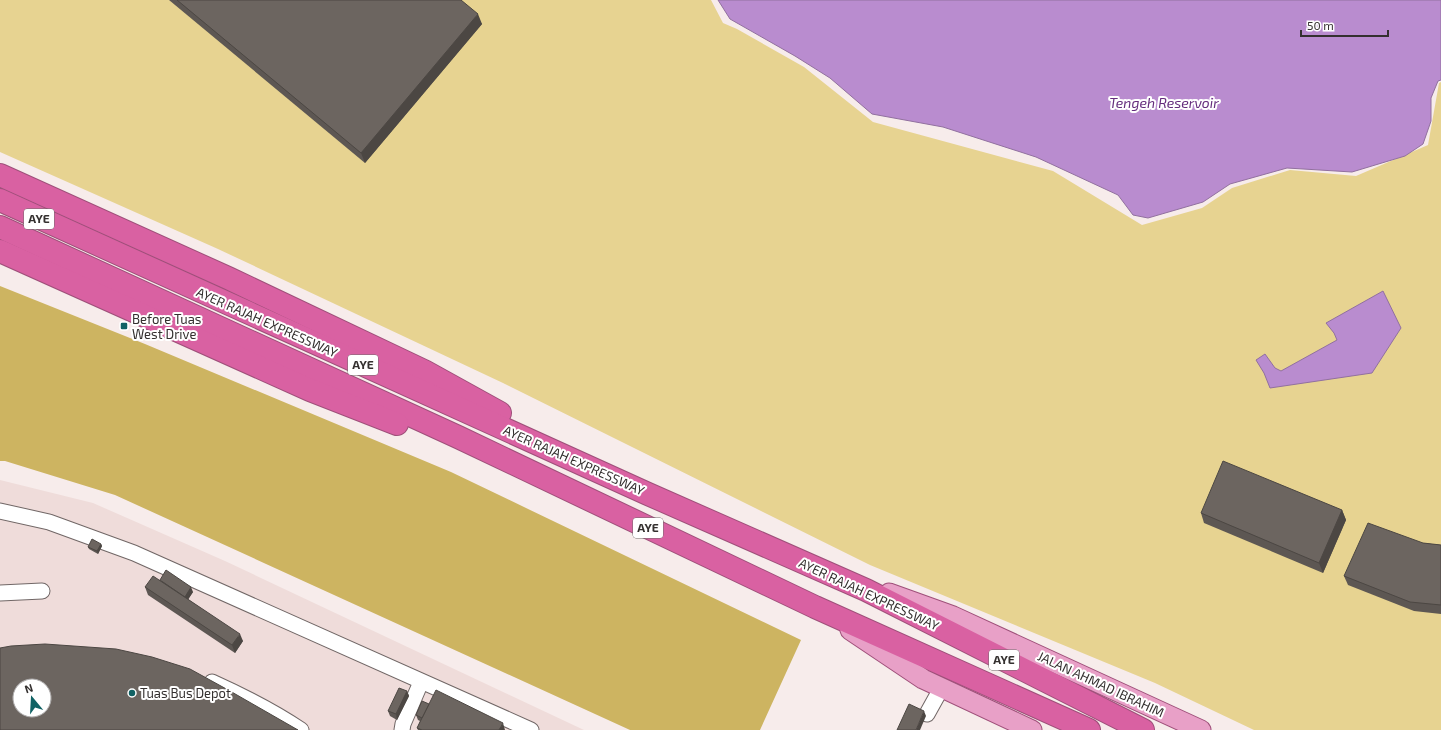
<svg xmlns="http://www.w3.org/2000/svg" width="1441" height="730" font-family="'Exo 2',sans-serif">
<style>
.built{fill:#efdcda;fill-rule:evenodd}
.green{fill:#e7d391}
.forest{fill:#cdb461}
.water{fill:#b98ccf;stroke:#91709f}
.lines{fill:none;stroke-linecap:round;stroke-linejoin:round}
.minor-casing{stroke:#716766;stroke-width:17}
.major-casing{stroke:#9f507a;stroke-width:21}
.highway-casing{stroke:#9f507a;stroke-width:24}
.minor{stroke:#fff;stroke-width:15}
.major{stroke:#e8a0c7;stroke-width:19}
.highway{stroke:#d961a2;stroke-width:22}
.wall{fill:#5d5753}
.shaded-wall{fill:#4c4743}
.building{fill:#6c6560;stroke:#4c4743;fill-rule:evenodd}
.poi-dot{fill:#116264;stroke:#fff;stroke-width:1.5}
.labels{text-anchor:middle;stroke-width:4;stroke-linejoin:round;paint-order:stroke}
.shield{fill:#fff;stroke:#716e6d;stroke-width:1}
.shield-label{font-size:12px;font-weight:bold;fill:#34302f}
.poi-label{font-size:13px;fill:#34302f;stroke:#fff;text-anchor:start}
.street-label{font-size:13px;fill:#34302f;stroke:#fff}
.water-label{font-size:14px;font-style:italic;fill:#642c7c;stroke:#fff}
</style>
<rect width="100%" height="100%" fill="#f7eceb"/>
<path class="built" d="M0,480l93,23 132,58 359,169h-584zM20,686h24v24h-24z"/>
<polygon class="green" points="0,0 711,0 723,23 737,29 804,67 873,122 1053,171 1142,225 1202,208 1232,188 1290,170 1356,176 1428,145 1439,83 1441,82 1441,730 1254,730 1155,683 870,565 503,383 218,249 0,152"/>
<polygon class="forest" points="0,286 145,344 451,472 801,640 760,730 630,730 115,495 5,461 0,461"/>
<g class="water">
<polygon points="718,0 1441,0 1441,80 1438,81 1431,98 1431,121 1423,144 1405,156 1352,172 1287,168 1230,184 1203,202 1148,218 1133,215 1118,195 1036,157 943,127 872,114 830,78 795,56 730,19"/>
<polygon points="1383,291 1401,328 1372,373 1270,388 1264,373 1256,360 1265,354 1275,368 1281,371 1337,340 1334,333 1326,323"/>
</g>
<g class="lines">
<defs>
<g id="minor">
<polyline points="0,511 49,522 134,553 531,730"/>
<polyline points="0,593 42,591"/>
<path d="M212,682c31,14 61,29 89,48"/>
<polyline points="927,714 942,687"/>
<polyline points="402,730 403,724 421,682"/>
</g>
<g id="major">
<polyline points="889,593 953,616 1201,730"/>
<polyline points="850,630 923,679 1032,730"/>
</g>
<g id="highway">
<polyline points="0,175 228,278 424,371 500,413"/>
<polyline points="0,200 648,494 866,590 1143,730"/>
<polyline points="0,227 458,437 815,607 1089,730"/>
<polyline points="0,251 310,390 397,424"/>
</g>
</defs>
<use href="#minor" class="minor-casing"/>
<use href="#major" class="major-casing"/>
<use href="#highway" class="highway-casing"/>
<use href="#minor" class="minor"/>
<use href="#major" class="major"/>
<use href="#highway" class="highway"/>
</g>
<g class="wall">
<polygon points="169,0 461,0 482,24 365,163"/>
<polygon points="1342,510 1346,520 1323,573 1204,523 1201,513"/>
<polygon points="1423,543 1441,545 1441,614 1414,611 1348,585 1344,576"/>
<polygon points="101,544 102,546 98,554 89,549 88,547"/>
<polygon points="159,580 193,592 188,599 243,641 235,653 148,595 145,587"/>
<polygon points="407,691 409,696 397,720 390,716 388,711"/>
<polygon points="429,704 505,730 418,730 417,728 420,721 418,720 416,715"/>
</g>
<g class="shaded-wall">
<polygon points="478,14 482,24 365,163 361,153"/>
<polygon points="1342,510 1346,520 1323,573 1319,563"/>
<polygon points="101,544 102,546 98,554 97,551"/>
<polygon points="191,587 193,592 186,603 184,598"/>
<polygon points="240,634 243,641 235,653 232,645"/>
<polygon points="407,691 409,696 397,720 396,714"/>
<polygon points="924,711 926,716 920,730 916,730"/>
<polygon points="503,723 505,730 499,730"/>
</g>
<g class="building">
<polygon points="177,0 461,0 478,14 361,153"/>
<polygon points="1223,461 1342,510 1319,563 1201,513"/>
<polygon points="1368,523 1423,543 1441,545 1441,605 1410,602 1344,576"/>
<polygon points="92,539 101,544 97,551 88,547"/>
<polygon points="166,570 191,587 185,597 160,580"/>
<polygon points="153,576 240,634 232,645 145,587"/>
<path d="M45,644l71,5 36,8 38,12 40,22 68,39h-298v-82l11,-2zM20,686h24v24h-24z"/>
<polygon points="399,688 407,691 396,714 388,711"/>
<polygon points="436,690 503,723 499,730 422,730 417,728"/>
<polygon points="422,701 429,704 422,718 416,715"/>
<polygon points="909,704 924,711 916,730 897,730"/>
</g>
<g class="poi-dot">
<rect x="120" y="322" width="8" height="8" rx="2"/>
<circle cx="132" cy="693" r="4"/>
</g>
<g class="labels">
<g class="shield">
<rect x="24" y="209" width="30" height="20" rx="3"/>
<rect x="348" y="355" width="30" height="20" rx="3"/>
<rect x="633" y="518" width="30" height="20" rx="3"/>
<rect x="989" y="650" width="30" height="20" rx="3"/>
</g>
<g class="shield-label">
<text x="39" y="223">AYE</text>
<text x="363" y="369">AYE</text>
<text x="648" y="532">AYE</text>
<text x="1004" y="664">AYE</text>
</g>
<g class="poi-label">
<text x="132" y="324">Before Tuas<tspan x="132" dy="15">West Drive</tspan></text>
<text x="140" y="698">Tuas Bus Depot</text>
</g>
<g class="street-label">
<text transform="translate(267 322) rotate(24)" y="5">AYER RAJAH EXPRESSWAY</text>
<text transform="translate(574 460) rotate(24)" y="5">AYER RAJAH EXPRESSWAY</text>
<text transform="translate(869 594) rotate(25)" y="5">AYER RAJAH EXPRESSWAY</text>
<text transform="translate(1101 684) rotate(25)" y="5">JALAN AHMAD IBRAHIM</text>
</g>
<g class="water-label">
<text x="1164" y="108">Tengeh Reservoir</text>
</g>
</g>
<g transform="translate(32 698) rotate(342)"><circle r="19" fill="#ffffff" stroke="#aeacac"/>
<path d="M0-3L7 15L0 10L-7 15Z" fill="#116264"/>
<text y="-6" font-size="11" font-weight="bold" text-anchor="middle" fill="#34302f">N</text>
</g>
<path d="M1301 30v6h87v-6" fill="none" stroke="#34302f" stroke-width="2"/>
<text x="1307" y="30" font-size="12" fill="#34302f" stroke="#ffffff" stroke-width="3" paint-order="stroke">50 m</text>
</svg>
